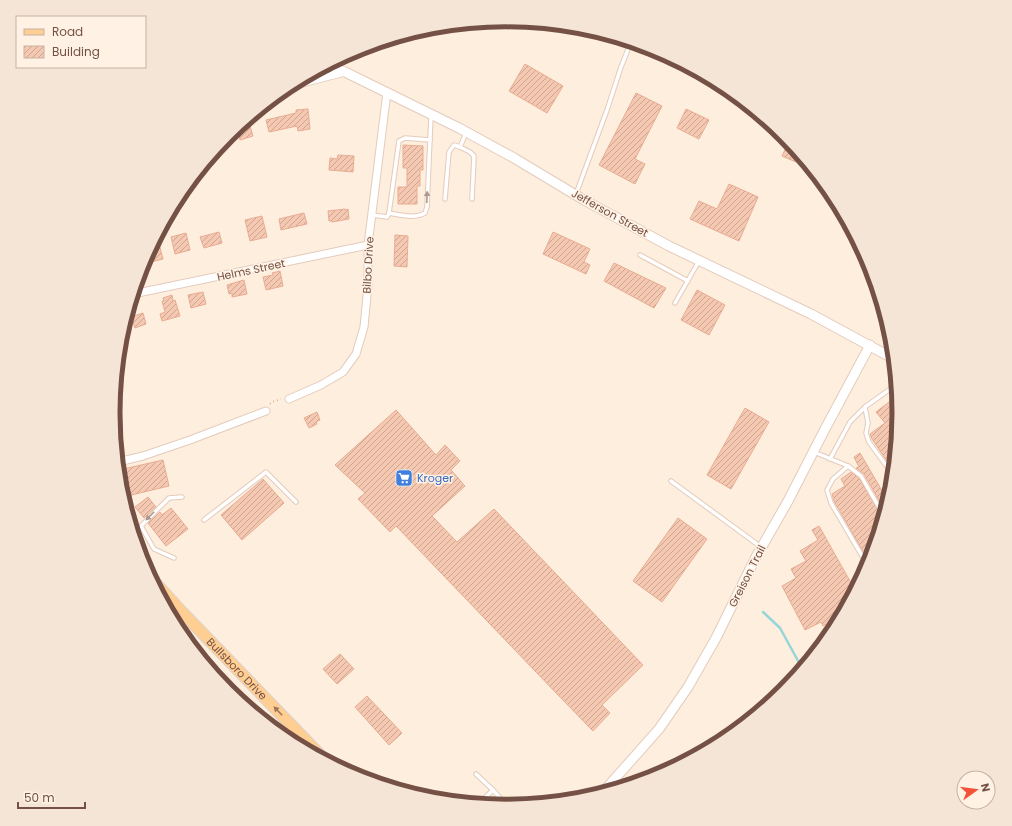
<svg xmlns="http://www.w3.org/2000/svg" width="1012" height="826" font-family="Poppins,sans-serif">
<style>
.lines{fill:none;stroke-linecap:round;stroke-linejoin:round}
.stream{stroke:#96d5da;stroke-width:2.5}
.building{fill:url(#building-hatch);stroke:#e9ac92}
.service-casing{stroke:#e4cbbc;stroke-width:5.5}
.minor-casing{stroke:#e4cbbc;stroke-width:9}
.tertiary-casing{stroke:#e4cbbc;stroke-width:11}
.primary-casing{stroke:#dbd2ce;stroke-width:13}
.path{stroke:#d9ab96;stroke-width:1.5;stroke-dasharray:1 3;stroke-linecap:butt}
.service{stroke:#fff;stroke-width:3.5}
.minor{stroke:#fff;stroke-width:7}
.tertiary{stroke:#fff;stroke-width:9}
.primary{stroke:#ffce92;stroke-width:11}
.oneway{fill:#ac978f}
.oneway2{fill:#9e765b}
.labels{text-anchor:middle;stroke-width:3;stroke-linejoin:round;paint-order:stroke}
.street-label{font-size:11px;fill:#745144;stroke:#fff2e4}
.shop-label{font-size:11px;fill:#366cbe;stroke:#fff2e4;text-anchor:start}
.rim{fill:none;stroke:#745144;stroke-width:5}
</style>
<defs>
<pattern id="building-hatch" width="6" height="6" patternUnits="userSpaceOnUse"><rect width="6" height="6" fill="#f5c8b2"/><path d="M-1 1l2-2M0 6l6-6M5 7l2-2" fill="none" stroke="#cba592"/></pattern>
</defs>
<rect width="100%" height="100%" fill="#feeedd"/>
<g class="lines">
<polyline class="stream" points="763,612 780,628 802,668"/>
</g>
<g class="building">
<polygon points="525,64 563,86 547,113 509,91"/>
<polygon points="636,93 662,106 635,159 645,164 635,184 599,165"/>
<polygon points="308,109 310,129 298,131 297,126 269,132 266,120 296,113 296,110"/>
<polygon points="686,109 709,120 699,139 677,128"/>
<polygon points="250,126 253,136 240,140 238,129"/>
<polygon points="789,141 809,166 797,160 796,162 782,156"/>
<polygon points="403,145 423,146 423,170 420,170 420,186 417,186 417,204 398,204 398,187 407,187 407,168 403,168"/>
<polygon points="338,155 354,156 353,172 329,170 330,158 337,159"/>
<polygon points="729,184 758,197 739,241 690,219 699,201 717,209"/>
<polygon points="345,209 345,210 348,209 349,219 332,222 332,221 329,221 328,211"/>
<polygon points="304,213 307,224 281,230 279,219"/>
<polygon points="262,216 267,237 250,241 245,220"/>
<polygon points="219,232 222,243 204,248 200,237"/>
<polygon points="553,232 590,249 584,262 590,265 586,274 543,254"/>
<polygon points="186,233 190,250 175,254 171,237"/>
<polygon points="395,235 408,236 407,267 394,266"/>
<polygon points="157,236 163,259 151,262 148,252"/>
<polygon points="614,263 666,288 654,308 604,281"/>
<polygon points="280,271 283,286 266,290 263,277 273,275 272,273"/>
<polygon points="244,280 247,294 232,297 232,293 229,294 227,285"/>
<polygon points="697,290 725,305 709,335 681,320"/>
<polygon points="203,292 206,304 191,308 188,295"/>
<polygon points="172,295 173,301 175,300 180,316 162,321 160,314 165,312 162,301 164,301 163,298"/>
<polygon points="143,313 146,324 135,328 131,317"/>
<polygon points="897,396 899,413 893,470 872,439 870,434 885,423 876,412"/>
<polygon points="745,408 769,422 731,489 707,475"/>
<polygon points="396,410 436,455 445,445 460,461 451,470 465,486 432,516 457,542 494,509 643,665 602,705 610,713 593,731 559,696 396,526 390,532 358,499 365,493 335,465"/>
<polygon points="317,412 320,420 316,422 317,424 309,428 304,418"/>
<polygon points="860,453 888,501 885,511 864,474 856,468 859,467 854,457"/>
<polygon points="163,460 169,486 123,497 121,489 119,470"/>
<polygon points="851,472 859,478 883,519 869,562 834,501 832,494 845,486 841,479"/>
<polygon points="263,479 284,503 242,540 221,515"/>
<polygon points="148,497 156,507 144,518 135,507"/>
<polygon points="171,508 188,529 166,546 148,523 160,512 162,515"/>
<polygon points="678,518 707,539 662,602 633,581"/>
<polygon points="819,526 855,590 839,620 837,618 823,626 821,622 805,630 782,586 796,578 791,569 806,561 800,551 818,540 812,530"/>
<polygon points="340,654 354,669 337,684 323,669"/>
<polygon points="367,696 402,733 389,745 355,707"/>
</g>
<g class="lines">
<defs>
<g id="service">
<polyline points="460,147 470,152 474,156 472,199"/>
<polyline points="576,194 607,110 621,67 631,42"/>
<polyline points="445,199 449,152 454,145 460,147 466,133"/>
<path d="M389,213c12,2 26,6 36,0l2,-6 4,-91"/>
<polyline points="372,215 387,217 389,213 399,141 405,138 430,140"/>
<polyline points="640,255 688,281"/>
<polyline points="675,303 699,261"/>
<polyline points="865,407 868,423 866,433 869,442 893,475"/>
<polyline points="814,452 848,466 861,476 884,516"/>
<polyline points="830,459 850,422 865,407 893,387 896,387"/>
<polyline points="848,466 833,479 827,490 831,503 868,566"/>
<polyline points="671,481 761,547"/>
<polyline points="204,520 266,472 296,502"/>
<polyline points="174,558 154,549 141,526 169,498 182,497"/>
<polyline points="476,774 493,790"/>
<polyline points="479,803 493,790 507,806"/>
</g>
<g id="minor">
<polyline points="287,87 345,72"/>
<polyline points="133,294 368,245"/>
<polyline points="289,399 321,385 343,372 356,354 364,327 368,285 368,245 387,92"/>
<polyline points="118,462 143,456 190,440 266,411"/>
</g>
<g id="tertiary">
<polyline points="328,65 345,72 459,128 514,158 584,200 669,246 811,314 894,359"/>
<polyline points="603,792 659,729 688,687 716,638 756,557 788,501 825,429 870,345"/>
</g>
<g id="primary">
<path id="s1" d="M151,578l29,32 144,149"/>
</g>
</defs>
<use href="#service" class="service-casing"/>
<use href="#minor" class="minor-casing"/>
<use href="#tertiary" class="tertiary-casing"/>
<use href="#primary" class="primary-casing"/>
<polyline class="path" points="270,404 272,402 281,399"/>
<use href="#service" class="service"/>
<use href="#minor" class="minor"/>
<use href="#tertiary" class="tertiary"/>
<use href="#primary" class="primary"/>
</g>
<defs><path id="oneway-solid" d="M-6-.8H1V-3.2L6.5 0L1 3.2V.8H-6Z"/></defs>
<g class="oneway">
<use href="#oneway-solid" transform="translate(427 197) rotate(-88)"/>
<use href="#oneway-solid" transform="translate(150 516) rotate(135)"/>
</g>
<use class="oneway2" href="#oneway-solid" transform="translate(278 711) rotate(-134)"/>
<defs>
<symbol id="supermarket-square" viewBox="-11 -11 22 22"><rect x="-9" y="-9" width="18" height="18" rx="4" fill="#3f7fe0" stroke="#fff2e4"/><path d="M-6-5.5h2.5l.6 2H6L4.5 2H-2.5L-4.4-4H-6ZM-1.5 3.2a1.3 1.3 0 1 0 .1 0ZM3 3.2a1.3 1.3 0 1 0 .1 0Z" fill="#fff"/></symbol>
</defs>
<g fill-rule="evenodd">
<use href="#supermarket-square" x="394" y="468" width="20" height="20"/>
</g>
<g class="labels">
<g class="street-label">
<text transform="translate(610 213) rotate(29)" y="4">Jefferson Street</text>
<text transform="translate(368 265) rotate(-87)" y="4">Bilbo Drive</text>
<text transform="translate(251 270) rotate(-12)" y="4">Helms Street</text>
<text transform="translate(747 576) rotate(-63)" y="4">Greison Trail</text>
<text dy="4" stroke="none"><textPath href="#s1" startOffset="125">Bullsboro Drive</textPath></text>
</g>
<g class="shop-label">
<text x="417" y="482">Kroger</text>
</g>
</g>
<path d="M0 0H1012V826H0ZM120 413a386 386 0 1 1 772 0a386 386 0 1 1-772 0Z" fill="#f4e5d7" fill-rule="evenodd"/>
<path class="rim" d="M120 413a386 386 0 1 1 772 0a386 386 0 1 1-772 0Z"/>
<rect x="16" y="16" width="130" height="52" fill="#fff2e4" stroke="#c7b2a4"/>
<rect x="24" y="29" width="20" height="6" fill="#ffce92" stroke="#c7b2a4"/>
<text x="52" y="36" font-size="12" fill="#745144">Road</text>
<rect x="24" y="46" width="20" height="12" fill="url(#building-hatch)" stroke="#c7b2a4"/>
<text x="52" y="56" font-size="12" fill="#745144">Building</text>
<g transform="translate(976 790) rotate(76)"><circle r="19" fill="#fff2e4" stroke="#c7b2a4"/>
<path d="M0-3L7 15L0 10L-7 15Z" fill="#f25238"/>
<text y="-6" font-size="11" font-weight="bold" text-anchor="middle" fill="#745144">N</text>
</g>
<path d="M18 802v6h67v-6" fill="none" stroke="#745144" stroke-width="2"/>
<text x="24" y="802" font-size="12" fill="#745144" stroke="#fff2e4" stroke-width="3" paint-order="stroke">50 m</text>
</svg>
